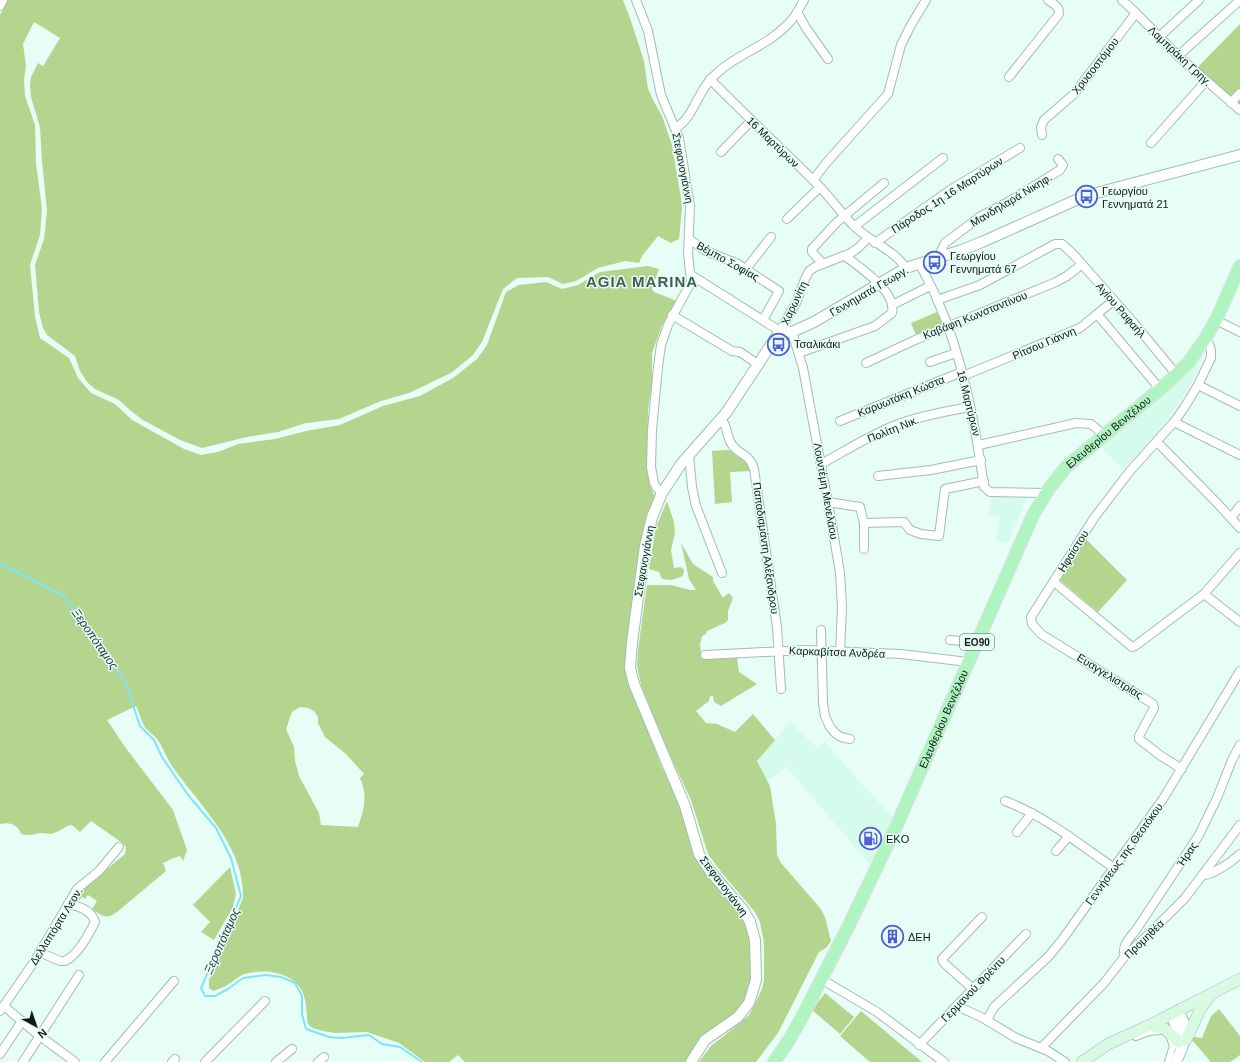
<svg xmlns="http://www.w3.org/2000/svg" width="1240" height="1062" font-family="Arial,sans-serif">
<style>
.built{fill:#d4fbec}
.green{fill:#b3d58d;fill-rule:evenodd}
.lines{fill:none;stroke-linecap:round;stroke-linejoin:round}
.stream{stroke:#7de5fa;stroke-width:2}
.pedestrian-casing{stroke:#a1beb3;stroke-width:8}
.minor-casing{stroke:#a1beb3;stroke-width:10}
.tertiary-casing{stroke:#a1beb3;stroke-width:12}
.secondary-casing{stroke:#a1beb3;stroke-width:12}
.primary-casing{stroke:#dddfde;stroke-width:14}
.pedestrian{stroke:#fff;stroke-width:6}
.minor{stroke:#fff;stroke-width:8}
.tertiary{stroke:#fff;stroke-width:10}
.secondary{stroke:#d8fae0;stroke-width:11}
.primary{stroke:#b0f5c1;stroke-width:12}
.labels{text-anchor:middle;stroke-width:3;stroke-linejoin:round;paint-order:stroke}
.shield{fill:#e6fef5;stroke:#505e59;stroke-width:1}
.shield-label{font-size:10px;font-weight:bold;fill:#0f1916}
.street-label{font-size:11px;fill:#0f1916;stroke:#e6fef5}
.poi-label{font-size:11px;fill:#0f1916;stroke:#e6fef5;text-anchor:start}
.water-label{font-size:12px;font-style:italic;fill:#1f373b;stroke:#e6fef5}
.district-label{font-size:15px;font-weight:bold;letter-spacing:1px;fill:#415c52;stroke:#e6fef5}
</style>
<rect width="100%" height="100%" fill="#e6fef5"/>
<g class="built">
<polygon points="1201,354 1203,357 1198,370 1183,396 1169,418 1154,437 1123,469 1100,445 1165,393 1188,371"/>
<polygon points="992,496 1021,496 1026,498 1008,543 996,541 1000,517 988,515"/>
<polygon points="790,722 818,749 825,743 894,819 870,865 786,766 768,781 757,761"/>
</g>
<g class="green">
<path d="M8,0h615l7,18 14,43 4,28 5,11 9,16 10,29 9,53 1,10 -3,31 -8,4 -13,-7 -16,20 -3,7 -14,-2 -27,7 -22,13 -13,3 -15,-7 -31,1 -14,11 -21,53 -10,14 -21,17 -42,20 -28,8 -42,18 -33,4 -28,9 -31,5 -45,11 -22,-8 -37,-20 -12,-9 -12,-11 -24,-11 -8,-7 -7,-11 -5,-15 -28,-21 -4,-7 -4,-16 -4,-47 9,-26 3,-28 -5,-50 -2,-34 -9,-30 -1,-12 1,-8 7,-14 5,3 17,-28 -26,-16 -11,22 3,22 -2,14 1,16 10,29 1,38 6,46 -2,26 -10,30 5,51 5,22 29,20 9,20 13,15 24,11 17,16 52,29 17,6 17,-3 20,-8 37,-5 31,-8 34,-6 43,-19 37,-10 33,-18 24,-19 10,-14 19,-53 13,-7 27,-3 16,7 16,-4 22,-13 48,-6 11,3 -7,20 2,3 23,9 -15,24 -10,28v30l-4,26 -1,58 3,19 6,13 -10,20 -5,23 -12,89 -4,39 3,15 12,24 22,59 17,32 12,36 49,76 10,22 2,50 -9,22 -55,52 -3,4h-220l-7,-7 -9,7h-24l-26,-19 -32,-11 -32,1 -12,-2 -11,-3 -4,-4c-2,-9 -1,-19 -4,-28 -7,-24 -41,-29 -62,-21 -4,2 -7,5 -10,7 -6,4 -12,7 -19,9l-4,-3v-8l34,-82c2,-52 -44,-93 -71,-132 -6,-9 -9,-19 -15,-27 -4,-5 -10,-8 -13,-13 -3,-6 -5,-14 -8,-20l-29,14 18,27 48,63 14,40 -4,11 -3,-5 -9,3 -8,4 3,8 -49,41c-11,8 -15,4 -25,-3l5,-8 -9,-6 -3,4 -3,-2 -5,6 -4,-2 4,-7 48,-40 1,-7 -5,-5 -30,-21 -11,11 -8,-7c-9,1 -10,6 -18,8 -4,2 -8,0 -13,0 -7,1 -12,3 -20,1 -3,-10 -12,-12 -21,-10v-809zM300,707l8,1 6,3 4,6v6l7,14 21,17 18,20 -4,4c8,17 4,32 -2,49l-37,-2 -2,-12 -20,-37 -4,-15 -1,-14 -8,-18 6,-17z"/>
<polygon points="1240,24 1240,107 1196,69"/>
<polygon points="937,312 942,324 916,335 911,323"/>
<path d="M727,450c15,2 18,8 24,21l-21,1 2,30 -17,2 -3,-53z"/>
<polygon points="667,501 674,522 675,533 671,550 674,568 681,567 684,570 683,576 672,580 662,579 659,572 649,569 656,527"/>
<polygon points="1085,538 1127,580 1098,612 1060,580"/>
<polygon points="681,543 693,564 713,577 713,581 723,598 729,593 733,598 728,611 728,620 725,623 707,631 706,634 702,636 700,645 702,658 737,657 739,672 757,684 721,706 714,702 713,696 710,696 709,701 696,711 706,723 717,724 735,732 753,714 775,740 757,761 770,786 776,824 777,855 781,863 820,908 825,917 831,941 826,948 819,952 778,1033 756,1062 699,1062 711,1046 740,1023 749,1015 753,1008 762,989 764,980 764,943 760,922 755,912 722,873 708,854 691,800 662,738 641,685 637,666 638,650 647,585 671,585 690,590 696,590 689,579"/>
<polygon points="230,867 236,894 233,907 214,940 201,932 210,922 193,905"/>
<polygon points="825,993 854,1017 840,1034 812,1010"/>
<polygon points="1219,1009 1240,1036 1240,1055 1230,1062 1211,1062 1192,1040 1194,1037 1202,1038 1211,1016"/>
<polygon points="861,1011 922,1062 870,1062 840,1036"/>
</g>
<g class="lines">
<polyline class="stream" points="0,563 64,596 125,681 140,726 154,740 162,757 188,795 216,828 231,858 241,896 201,988 205,996 215,996 228,989 243,978 266,975 281,977 295,983 302,996 302,1014 306,1029 329,1037 341,1038 369,1035 382,1044 400,1047 422,1062"/>
<defs>
<g id="pedestrian">
<polyline points="1136,1037 1149,1032 1160,1031"/>
<polyline points="1168,1062 1173,1046 1170,1038"/>
</g>
<g id="minor">
<polyline points="636,0 648,31 661,95 679,138 690,206 688,253 691,282 668,325 661,345 658,367 652,430 651,467 654,483 656,487 662,493"/>
<polyline points="1122,0 1136,13 1178,56 1240,110"/>
<polyline points="0,6 3,0"/>
<polyline points="797,12 806,28 828,59"/>
<polyline points="1159,37 1199,0"/>
<polyline points="1178,56 1240,0"/>
<path d="M1009,77l50,-63c1,-8 -6,-10 -11,-14"/>
<path d="M710,79c34,35 69,67 103,101 15,14 26,31 41,46 15,15 40,24 52,42"/>
<polyline points="1231,103 1240,93"/>
<path d="M676,128c18,-11 21,-36 37,-51 21,-22 53,-30 74,-52 8,-7 12,-16 17,-25"/>
<polyline points="1042,135 1041,127 1044,120 1074,94 1136,13"/>
<polyline points="1151,143 1206,81"/>
<polyline points="721,152 751,121"/>
<polyline points="813,180 827,162 888,94 901,45 911,25 926,0"/>
<polyline points="787,219 820,187"/>
<polyline points="855,226 943,158"/>
<polyline points="689,239 706,251 738,264 779,291 763,320"/>
<polyline points="875,243 950,190 1020,148"/>
<polyline points="938,257 945,243 981,216 1008,202 1060,170 1063,165 1058,159"/>
<path d="M919,263c6,12 13,24 18,36 26,59 38,124 47,188l6,5 56,1"/>
<polyline points="823,264 812,252 812,249 837,222 884,183"/>
<polyline points="746,269 771,237"/>
<polyline points="691,275 780,331 796,303 805,279 809,271 815,267 851,253 858,248 868,238"/>
<polyline points="937,300 980,285 1055,244 1062,244 1074,255 1133,322 1176,374"/>
<polyline points="892,305 930,286"/>
<polyline points="1097,314 1113,301"/>
<polyline points="672,315 732,351 740,352 759,365"/>
<polyline points="1216,320 1240,332"/>
<polyline points="792,332 803,368 831,519 840,573 842,607 840,652"/>
<path d="M799,353l76,-27 17,-13c5,-22 -32,-45 -47,-57"/>
<polyline points="930,362 956,353"/>
<polyline points="866,363 915,340 1056,282 1067,276 1081,265"/>
<polyline points="963,376 1070,332 1080,328 1097,314 1160,389"/>
<polyline points="1198,385 1240,406"/>
<path d="M721,419c7,7 5,16 10,24 6,12 18,9 23,26l23,158 4,62"/>
<polyline points="840,421 962,372"/>
<polyline points="1174,422 1240,455"/>
<polyline points="1157,442 1218,504 1240,528"/>
<polyline points="979,445 1076,423 1091,424 1104,435"/>
<polyline points="689,455 692,487 696,506 722,573"/>
<path d="M821,464c26,-14 52,-31 80,-41 23,-8 46,-12 69,-16"/>
<polyline points="878,476 931,470 981,460"/>
<polyline points="828,502 860,507 864,523 864,549"/>
<polyline points="1231,518 1240,506"/>
<polyline points="864,523 904,522 910,530 921,534 939,536 945,489 984,481"/>
<polyline points="1054,582 1132,647 1135,646 1204,594 1240,553"/>
<polyline points="1204,594 1240,622"/>
<polyline points="821,630 823,703 825,716 830,727 835,733 841,737 850,739"/>
<polyline points="950,640 977,642"/>
<polyline points="705,655 805,650 901,654 968,662"/>
<polyline points="1182,769 1161,756 1139,739 1139,736 1154,708 1153,704 1041,634 1032,624 1031,617 1094,518 1130,471 1174,422 1184,408 1198,385 1211,358 1211,350 1209,344 1205,339"/>
<path d="M1005,801c40,15 74,43 109,67"/>
<polyline points="1017,832 1032,813"/>
<polyline points="1056,851 1069,836"/>
<path d="M1204,875c10,-1 29,-14 36,-21"/>
<path d="M39,952l21,9h5c14,-7 23,-26 30,-39 -3,-11 -16,-16 -27,-18"/>
<path d="M1125,956c-4,-11 5,-18 11,-26l63,-95 18,-37 15,-38 8,-15"/>
<polyline points="821,979 877,1012 944,1062"/>
<polyline points="973,989 944,963 942,959 982,917"/>
<polyline points="4,1006 37,1034 75,1062"/>
<polyline points="957,1006 983,1018 1016,1038 1048,1051 1065,1062"/>
<polyline points="0,1011 34,962 77,889 99,871 119,847"/>
<polyline points="987,1020 994,1007 1048,957 1062,940 1163,799 1240,671"/>
<polyline points="919,1045 1026,934"/>
<polyline points="1041,1048 1104,983 1125,956 1148,935 1185,898 1240,825"/>
<polyline points="0,1054 22,1021"/>
<polyline points="23,1062 79,975"/>
<polyline points="105,1062 174,981"/>
<polyline points="172,1062 175,1059"/>
<polyline points="205,1062 265,1001"/>
<polyline points="276,1062 292,1049"/>
<polyline points="318,1062 324,1057"/>
</g>
<g id="tertiary">
<polyline points="1171,1014 1177,1029 1179,1045"/>
<polyline points="691,1062 705,1040 738,1017 749,1003 756,980 755,940 750,922 744,911 710,871 699,854 685,806 634,684 630,668 632,642 645,546 652,517 662,493 681,464 726,413 780,331 792,332 814,322 906,268 962,250 982,242 1085,196 1240,155"/>
<path d="M1176,1062c10,-23 15,-28 2,-52"/>
</g>
<g id="secondary">
<polyline points="1150,1025 1165,1029 1179,1042"/>
<polyline points="1186,1040 1200,1010 1210,995"/>
<polyline points="1082,1062 1108,1044 1150,1025 1240,979"/>
</g>
<g id="primary">
<path id="s1" d="M774,1062l15,-22 13,-23 47,-92 47,-98 137,-312 15,-25 18,-23 99,-82 23,-22 17,-24 11,-19 24,-54"/>
</g>
</defs>
<use href="#pedestrian" class="pedestrian-casing"/>
<use href="#minor" class="minor-casing"/>
<use href="#tertiary" class="tertiary-casing"/>
<use href="#secondary" class="secondary-casing"/>
<use href="#primary" class="primary-casing"/>
<use href="#pedestrian" class="pedestrian"/>
<use href="#minor" class="minor"/>
<use href="#tertiary" class="tertiary"/>
<use href="#secondary" class="secondary"/>
<use href="#primary" class="primary"/>
</g>
<defs>
<symbol id="bus-ring" viewBox="-11 -11 22 22"><circle r="9.5" fill="#e6fef5" stroke="#525ed4" stroke-width="1.5"/><path d="M-5-6H5V4H4V6H2V4H-2V6H-4V4H-5ZM-3.5-4V0h7V-4ZM-3.5 1.2v1.5H-2V1.2ZM2 1.2v1.5H3.5V1.2Z" fill="#525ed4"/></symbol>
<symbol id="fuel-ring" viewBox="-11 -11 22 22"><circle r="9.5" fill="#e6fef5" stroke="#525ed4" stroke-width="1.5"/><path d="M-5.5-6h7V0h2V4h1.3V-2.5L3-4.5l.8-.8L6-3V5H2.5V1h-1V6h-7ZM-4.2-4.7v3.2H.2V-4.7Z" fill="#525ed4"/></symbol>
<symbol id="building-ring" viewBox="-11 -11 22 22"><circle r="9.5" fill="#e6fef5" stroke="#525ed4" stroke-width="1.5"/><path d="M-4-6H4V6H1V3H-1V6H-4ZM-2.5-4.3h1.7v1.8h-1.7ZM.8-4.3h1.7v1.8H.8ZM-2.5-1h1.7V.8h-1.7ZM.8-1h1.7V.8H.8Z" fill="#525ed4"/></symbol>
</defs>
<g fill-rule="evenodd">
<use href="#bus-ring" x="1074" y="184" width="25" height="25"/>
<use href="#bus-ring" x="922" y="250" width="25" height="25"/>
<use href="#bus-ring" x="766" y="332" width="25" height="25"/>
<use href="#fuel-ring" x="858" y="826" width="25" height="25"/>
<use href="#building-ring" x="880" y="924" width="25" height="25"/>
</g>
<g class="labels">
<rect class="shield" x="960" y="634" width="34" height="16" rx="3"/>
<g class="shield-label">
<text x="977" y="646">ΕΟ90</text>
</g>
<g class="street-label">
<text transform="translate(1180 56) rotate(43)" y="4">Λαμπράκη Γρηγ.</text>
<text transform="translate(1095 66) rotate(-52)" y="4">Χρυσοστόμου</text>
<text transform="translate(773 142) rotate(44)" y="4">16 Μαρτύρων</text>
<text transform="translate(683 168) rotate(79)" y="4">Στεφανογιάννη</text>
<text transform="translate(947 195) rotate(-33)" y="4">Πάροδος 1η 16 Μαρτύρων</text>
<text transform="translate(1011 200) rotate(-31)" y="4">Μανδηλαρά Νικηφ.</text>
<text transform="translate(728 261) rotate(29)" y="4">Βέμπο Σοφίας</text>
<text transform="translate(869 291) rotate(-30)" y="4">Γεννηματά Γεωργ.</text>
<text transform="translate(794 303) rotate(-65)" y="4">Χαρωνίτη</text>
<text transform="translate(1121 310) rotate(49)" y="4">Αγίου Ραφαήλ</text>
<text transform="translate(975 315) rotate(-22)" y="4">Καβάφη Κωνσταντίνου</text>
<text transform="translate(1044 343) rotate(-23)" y="4">Ρίτσου Γιάννη</text>
<text transform="translate(901 396) rotate(-22)" y="4">Καρυωτάκη Κώστα</text>
<text transform="translate(969 403) rotate(76)" y="4">16 Μαρτύρων</text>
<text transform="translate(893 429) rotate(-22)" y="4">Πολίτη Νικ.</text>
<text dy="4" stroke="none"><textPath href="#s1" startOffset="719">Ελευθερίου Βενιζέλου</textPath></text>
<text transform="translate(826 491) rotate(80)" y="4">Λουντέμη Μενελάου</text>
<text transform="translate(766 548) rotate(82)" y="4">Παπαδιαμάντη Αλέξανδρου</text>
<text transform="translate(1073 551) rotate(-58)" y="4">Ηφαίστου</text>
<text transform="translate(644 561) rotate(-80)" y="4">Στεφανογιάννη</text>
<text transform="translate(837 652) rotate(2)" y="4">Καρκαβίτσα Ανδρέα</text>
<text transform="translate(1110 676) rotate(32)" y="4">Ευαγγελιστρίας</text>
<text dy="4" stroke="none"><textPath href="#s1" startOffset="383">Ελευθερίου Βενιζέλου</textPath></text>
<text transform="translate(1124 854) rotate(-54)" y="4">Γεννήσεως της Θεοτόκου</text>
<text transform="translate(1187 854) rotate(-56)" y="4">Ήρας</text>
<text transform="translate(724 886) rotate(53)" y="4">Στεφανογιάννη</text>
<text transform="translate(56 926) rotate(-58)" y="4">Δελλαπόρτα Λεον.</text>
<text transform="translate(1144 939) rotate(-44)" y="4">Προμηθέα</text>
<text transform="translate(973 989) rotate(-46)" y="4">Γερμανού Φρέντυ</text>
</g>
<g class="poi-label">
<text x="1102" y="195">Γεωργίου<tspan x="1102" dy="13">Γεννηματά 21</tspan></text>
<text x="950" y="260">Γεωργίου<tspan x="950" dy="13">Γεννηματά 67</tspan></text>
<text x="794" y="348">Τσαλικάκι</text>
<text x="886" y="843">EKO</text>
<text x="908" y="941">ΔΕΗ</text>
</g>
<g class="water-label">
<text transform="translate(95 639) rotate(55)" y="4">Ξεροπόταμος</text>
<text transform="translate(222 941) rotate(-66)" y="4">Ξεροπόταμος</text>
</g>
<g class="district-label">
<text x="642" y="287">AGIA MARINA</text>
</g>
</g>
<g transform="translate(36 1026) rotate(140)" stroke="#e6fef5" stroke-width="3" paint-order="stroke">
<path d="M0-3L7 15L0 10L-7 15Z" fill="#0f1916"/>
<text y="-6" font-size="11" font-weight="bold" text-anchor="middle" fill="#0f1916">N</text>
</g>
</svg>
